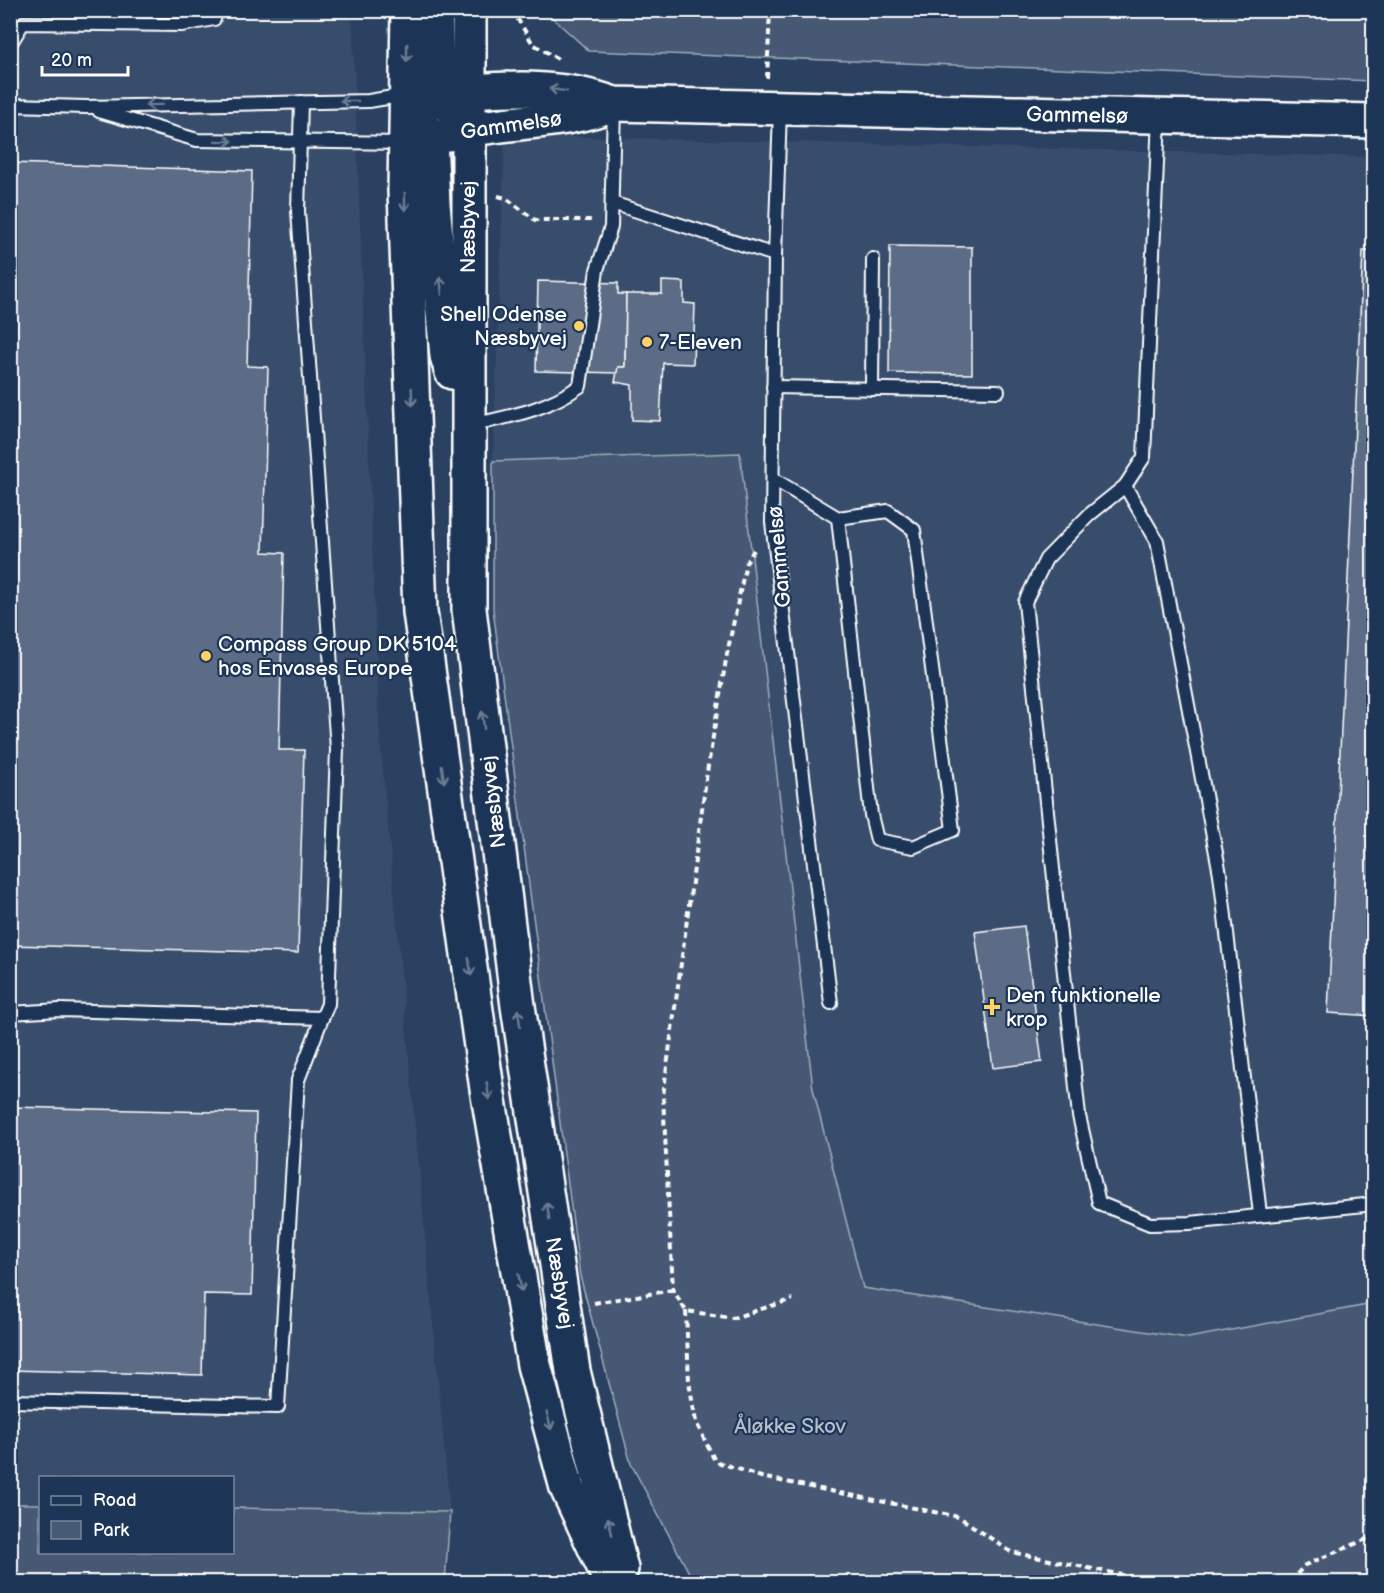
<svg xmlns="http://www.w3.org/2000/svg" width="1384" height="1593" font-family="'Balsamiq Sans',sans-serif">
<style>
.built{fill:#394e6c}
.green{fill:#465975;stroke:#a2acba;stroke-width:1.5}
.building{fill:#5b6c86;stroke:#fff;stroke-width:1.5}
.lines{fill:none;stroke-linecap:round;stroke-linejoin:round}
.lane-casing{stroke:#fff;stroke-width:16}
.secondary-casing{stroke:#fff;stroke-width:38}
.path{stroke:#fff;stroke-width:4;stroke-dasharray:6 4.5;stroke-linecap:butt}
.lane{stroke:#1d3557;stroke-width:12}
.secondary{stroke:#1d3557;stroke-width:33}
.oneway{stroke:#6c7c92}
.poi-dot{fill:#ffd166;stroke:#1d3557;stroke-width:2}
.labels{text-anchor:middle;stroke-width:4.5;stroke-linejoin:round;paint-order:stroke}
.street-label{font-size:21px;fill:#fff;stroke:#1d3557}
.poi-label{font-size:21px;fill:#fff;stroke:#1d3557;text-anchor:start}
.park-label{font-size:21px;fill:#b5bdc8;stroke:#1d3557}
</style>
<rect width="100%" height="100%" fill="#2a4161"/>
<filter id="ink" filterUnits="userSpaceOnUse"><feTurbulence type="fractalNoise" baseFrequency=".0167" numOctaves="2"/><feDisplacementMap in="SourceGraphic" scale="12" xChannelSelector="R" yChannelSelector="G"/><feConvolveMatrix kernelMatrix="1 2 1 2 8 2 1 2 1" color-interpolation-filters="sRGB"/></filter>
<g filter="url(#ink)">
<g class="built">
<polygon points="11,11 352,11 379,727 450,1512 233,1508 232,1478 40,1478 40,1504 11,1504"/>
<polygon points="505,135 1373,157 1373,1304 1188,1338 863,1288 813,1089 740,453 493,461"/>
</g>
<g class="green">
<polygon points="545,11 1373,11 1373,81 589,51"/>
<polygon points="740,453 813,1089 863,1288 1188,1338 1373,1304 1373,1582 694,1582 631,1464 580,1276 493,609 493,461"/>
<polygon points="11,1504 40,1504 40,1552 232,1552 233,1508 450,1512 445,1582 11,1582"/>
</g>
<g class="building">
<polygon points="10,163 252,171 247,366 268,367 263,552 284,553 279,750 304,750 298,953 10,945"/>
<polygon points="890,246 972,247 972,374 889,373"/>
<polygon points="1363,251 1374,251 1374,1016 1328,1013"/>
<polygon points="538,281 618,283 618,294 626,294 625,367 618,367 618,373 536,371"/>
<polygon points="662,281 684,282 684,303 695,304 693,364 663,363 660,421 632,420 632,385 615,382 618,367 625,367 626,294 662,294"/>
<polygon points="1024,926 1042,1062 993,1068 975,932"/>
<polygon points="10,1107 256,1113 252,1295 204,1294 202,1375 10,1370"/>
</g>
<g class="lines">
<defs>
<g id="lane">
<polyline points="128,24 128,10"/>
<polyline points="10,44 23,23 182,25 214,19 217,10"/>
<polyline points="301,102 298,211 337,749 328,1004 322,1018"/>
<polyline points="10,105 86,107 369,101 405,95"/>
<polyline points="780,110 775,255 772,522 831,1003"/>
<polyline points="99,111 197,140 404,143"/>
<polyline points="1159,118 1144,457 1125,486 1089,515 1046,559 1025,602 1079,1116 1099,1203 1150,1224 1190,1223 1374,1204"/>
<polyline points="612,203 775,255"/>
<polyline points="773,387 998,391"/>
<polyline points="872,389 873,259"/>
<path d="M472,425c39,-9 74,-15 108,-39l17,-116 14,-43 3,-121"/>
<polyline points="775,480 838,518 888,511 914,530 953,830 913,847 877,840 871,815 838,518"/>
<polyline points="1125,486 1157,541 1220,874 1260,1214"/>
<polyline points="10,1013 60,1010 322,1018 298,1080 278,1407 10,1401"/>
</g>
<g id="secondary">
<polyline points="408,10 405,190 420,612 487,1089 534,1365 567,1488 611,1582"/>
<polyline points="435,10 438,93 452,109"/>
<polyline points="469,10 469,609 518,1006 573,1371 621,1569"/>
<path d="M407,95c71,-3 139,-16 207,9l760,17"/>
<polyline points="408,98 430,138 433,204 447,356 452,372"/>
<path d="M448,134c55,-14 114,-9 166,-30"/>
</g>
</defs>
<use href="#lane" class="lane-casing"/>
<use href="#secondary" class="secondary-casing"/>
<g class="path">
<polyline points="512,10 533,44 558,59"/>
<polyline points="767,78 770,10"/>
<polyline points="498,196 506,198 535,220 591,220"/>
<polyline points="754,550 746,563 727,654 707,772 663,1096 673,1290 686,1311 733,1318 793,1299"/>
<polyline points="594,1303 673,1290"/>
<polyline points="686,1311 689,1382 696,1422 715,1461 761,1477 959,1517 1011,1552 1156,1582"/>
<polyline points="1290,1582 1305,1565 1374,1536"/>
</g>
<use href="#lane" class="lane"/>
<use href="#secondary" class="secondary"/>
</g>
<defs><path id="oneway-shaft" d="M-6 0H5M1.5-3L5.5 0L1.5 3" fill="none" stroke-width="1.6" stroke-linecap="round" stroke-linejoin="round" transform="scale(1.5)"/></defs>
<g class="oneway">
<use href="#oneway-shaft" transform="translate(407 53) rotate(91)"/>
<use href="#oneway-shaft" transform="translate(558 90) rotate(-171)"/>
<use href="#oneway-shaft" transform="translate(349 101) rotate(180)"/>
<use href="#oneway-shaft" transform="translate(154 105) rotate(179)"/>
<use href="#oneway-shaft" transform="translate(224 141) rotate(1)"/>
<use href="#oneway-shaft" transform="translate(405 202) rotate(88)"/>
<use href="#oneway-shaft" transform="translate(441 286) rotate(-96)"/>
<use href="#oneway-shaft" transform="translate(412 397) rotate(88)"/>
<use href="#oneway-shaft" transform="translate(483 720) rotate(-97)"/>
<use href="#oneway-shaft" transform="translate(443 774) rotate(82)"/>
<use href="#oneway-shaft" transform="translate(470 967) rotate(82)"/>
<use href="#oneway-shaft" transform="translate(519 1018) rotate(-98)"/>
<use href="#oneway-shaft" transform="translate(488 1091) rotate(81)"/>
<use href="#oneway-shaft" transform="translate(548 1211) rotate(-99)"/>
<use href="#oneway-shaft" transform="translate(520 1283) rotate(80)"/>
<use href="#oneway-shaft" transform="translate(549 1421) rotate(75)"/>
<use href="#oneway-shaft" transform="translate(610 1526) rotate(-104)"/>
</g>
</g>
<g class="poi-dot">
<circle cx="579" cy="326" r="6"/>
<circle cx="647" cy="342" r="6"/>
<circle cx="206" cy="656" r="6"/>
<path d="M989 998h6v6h6v6h-6v6h-6v-6h-6v-6h6z"/>
</g>
<g class="labels">
<g class="street-label">
<text transform="translate(1077 115) rotate(1)" y="7">Gammelsø</text>
<text transform="translate(511 125) rotate(-8)" y="7">Gammelsø</text>
<text transform="translate(468 227) rotate(-90)" y="7">Næsbyvej</text>
<text transform="translate(779 557) rotate(-95)" y="7">Gammelsø</text>
<text transform="translate(493 802) rotate(-97)" y="7">Næsbyvej</text>
<text transform="translate(560 1283) rotate(81)" y="7">Næsbyvej</text>
</g>
<g class="poi-label">
<text x="567" y="321" text-anchor="end">Shell Odense<tspan x="567" dy="24">Næsbyvej</tspan></text>
<text x="659" y="349">7-Eleven</text>
<text x="218" y="651">Compass Group DK 5104<tspan x="218" dy="24">hos Envases Europe</tspan></text>
<text x="1006" y="1002">Den funktionelle<tspan x="1006" dy="24">krop</tspan></text>
</g>
<g class="park-label">
<text x="790" y="1433">Åløkke Skov</text>
</g>
</g>
<rect width="1384" height="1593" fill="none" stroke="#1d3557" stroke-width="36"/>
<rect x="18" y="18" width="1348" height="1557" fill="none" stroke="#fff" stroke-width="2" filter="url(#ink)"/>
<rect x="39" y="1476" width="195" height="78" fill="#1d3557" stroke="#77869a" stroke-width="1.5"/>
<rect x="51" y="1496" width="30" height="9" fill="#1d3557" stroke="#77869a" stroke-width="1.5"/>
<text x="93" y="1506" font-size="18" fill="#ffffff">Road</text>
<rect x="51" y="1521" width="30" height="18" fill="#465975" stroke="#77869a" stroke-width="1.5"/>
<text x="93" y="1536" font-size="18" fill="#ffffff">Park</text>
<path d="M42 66v9h86v-9" fill="none" stroke="#ffffff" stroke-width="3"/>
<text x="51" y="66" font-size="18" fill="#ffffff" stroke="#1d3557" stroke-width="4.5" paint-order="stroke">20 m</text>
</svg>
